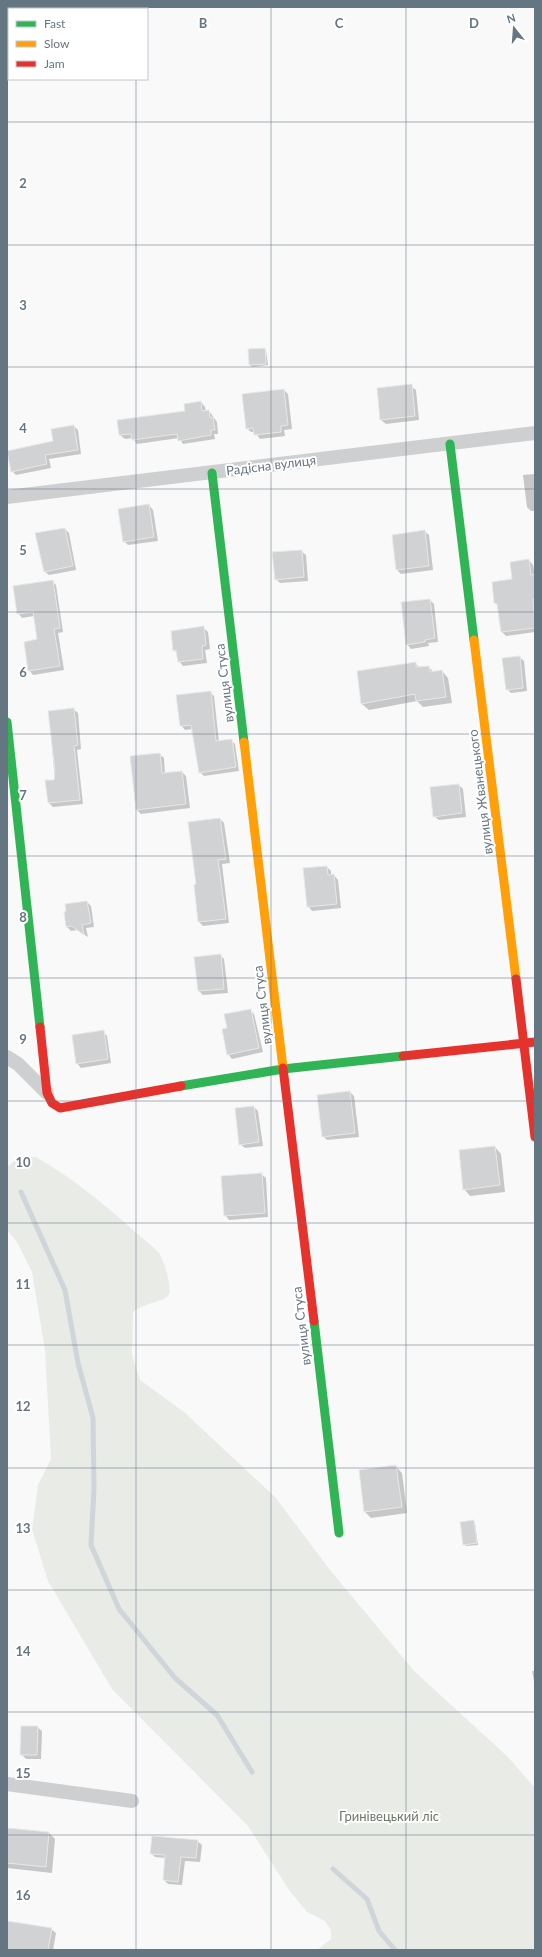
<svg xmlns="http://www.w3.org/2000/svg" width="542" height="1957" font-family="Lato,sans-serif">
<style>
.green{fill:#e8ebe6}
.shadow{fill:#0003}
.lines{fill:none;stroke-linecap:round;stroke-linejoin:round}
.stream{stroke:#ced6d9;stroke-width:5}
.building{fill:#d0d2d3;stroke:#e8e8e8}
.street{stroke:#cecfd0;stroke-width:14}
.fast{stroke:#30b455;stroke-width:9}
.slow{stroke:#ff9f0a;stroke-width:9}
.jam{stroke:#e5322d;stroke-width:9}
.grid{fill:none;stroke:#657683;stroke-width:1;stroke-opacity:0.55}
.labels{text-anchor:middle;stroke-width:4;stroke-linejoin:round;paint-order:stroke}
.street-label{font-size:13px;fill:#657683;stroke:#fff}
.park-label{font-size:13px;fill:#687a64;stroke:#fff}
.grid-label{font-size:13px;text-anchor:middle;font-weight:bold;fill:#657683;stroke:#fff;stroke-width:4;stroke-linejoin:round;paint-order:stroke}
</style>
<rect width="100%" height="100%" fill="#f9f9f9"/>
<path class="green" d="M36,1157c35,20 66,45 96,72 8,8 19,15 27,24 4,4 13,35 10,41 -3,8 -27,9 -36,18l-1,43 8,25 44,32 91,85 55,73 84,101 94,86 27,31v162h-218l14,-11v-9l-6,-9 -18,-9 -18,-22 -41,-64 -136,-137 -64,-108 -16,-52 6,-44 13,-26 -6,-109 -13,-78 -15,-30 -10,-12v-63l11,-9z"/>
<g class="shadow">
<polygon points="265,349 266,351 268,365 252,367 250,365"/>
<polygon points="411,386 416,390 419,420 386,424 381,420"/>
<polygon points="284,390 288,394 292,429 284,430 285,436 260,439 255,432 251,432 247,428"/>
<polygon points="201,402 205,407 206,412 209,411 217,422 218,434 214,434 215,439 183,444 179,438 137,444 133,438 125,439 120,435 118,421 187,412"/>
<polygon points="74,426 78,430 81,454 49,459 51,468 16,475 12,471"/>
<polygon points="535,474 535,511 531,511 527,507 523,475"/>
<polygon points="149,505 153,510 158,541 128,545 124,541"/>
<polygon points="65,529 69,533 76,570 49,575 44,571"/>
<polygon points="424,531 429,535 433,570 401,574 397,570"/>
<polygon points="301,551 306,555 308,581 280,583 276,579"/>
<polygon points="529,560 533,565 535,575 535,632 506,636 502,632 499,606 495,603"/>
<polygon points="52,581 56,585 63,632 58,633 64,670 33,675 29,670 38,640 34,616 22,618 18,613"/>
<polygon points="430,600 434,604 438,642 428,643 429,646 411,649 407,644"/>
<polygon points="203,627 208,632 210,649 205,650 207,663 183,666 179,661 178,654 174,650"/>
<polygon points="519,657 524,661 527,691 511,693 507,689"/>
<polygon points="415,663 420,668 428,667 434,672 442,671 448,678 452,703 423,707 417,701 369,710 362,704"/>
<polygon points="210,692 214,696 219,742 231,740 235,744 239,771 204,776 200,772 193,729 185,730 181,725"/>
<polygon points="73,709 78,713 81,749 77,750 83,804 53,807 49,803 55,781 49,712"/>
<polygon points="159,754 164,758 165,774 182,772 186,776 190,808 141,814 137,810"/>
<polygon points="459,785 463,789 466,817 439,820 434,816"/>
<polygon points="220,819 224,823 230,863 222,864 229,923 203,926 199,922 195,886 198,885"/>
<polygon points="327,867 331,871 331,876 334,875 338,880 341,908 312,911 308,906"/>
<polygon points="87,902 91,906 94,927 86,928 88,937 77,930 71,931 67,927"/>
<polygon points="220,955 224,959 228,993 203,995 199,991 195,958"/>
<polygon points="250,1010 254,1014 263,1052 232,1059 228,1054"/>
<polygon points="103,1032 107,1036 111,1063 81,1068 77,1063"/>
<polygon points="350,1092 354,1096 359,1137 327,1140 323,1136"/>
<polygon points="254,1107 258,1111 263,1146 245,1148 240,1144"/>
<polygon points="495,1147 501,1154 505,1192 470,1196 464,1189"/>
<polygon points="261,1174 266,1178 268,1217 229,1220 225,1215"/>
<polygon points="396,1467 402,1473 407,1513 371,1518 365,1512 360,1471"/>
<polygon points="473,1521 475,1523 478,1545 466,1546 464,1544"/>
<polygon points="532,1671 535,1671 535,1687"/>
<polygon points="37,1727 42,1731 41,1759 26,1759 21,1754"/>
<polygon points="7,1829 49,1833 55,1839 52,1873 7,1868"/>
<polygon points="197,1841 202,1845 200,1862 185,1861 182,1885 168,1884 164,1880 166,1858 155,1857 151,1853"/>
<polygon points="7,1922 51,1929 56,1933 53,1950 7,1950"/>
</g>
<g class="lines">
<g class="stream">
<polyline points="21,1192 65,1290 78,1363 93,1418 94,1489 91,1545 119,1609 175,1678 217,1715 252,1772"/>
<polyline points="333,1869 367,1899 379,1931 395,1950"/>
</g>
</g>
<g class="building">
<polygon points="265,348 266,364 249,365 248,349"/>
<polygon points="412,384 415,416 380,420 377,388"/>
<polygon points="284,389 288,425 281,426 281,432 254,435 253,428 246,429 242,394"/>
<polygon points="201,401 202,411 209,410 210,418 213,417 215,430 211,430 211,435 178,441 177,434 132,440 131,434 119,435 117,420 185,411 184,404"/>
<polygon points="74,425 78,450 45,455 47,464 11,472 7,451 53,441 51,429"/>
<polygon points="149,504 154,537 123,542 118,509"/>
<polygon points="65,528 73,566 44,572 35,533"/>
<polygon points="425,530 429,566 396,570 392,535"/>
<polygon points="302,550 304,577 275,580 272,552"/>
<polygon points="529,559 531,575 535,574 535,599 533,599 535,628 501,632 497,604 494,603 492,582 512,579 510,562"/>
<polygon points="53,580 60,628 54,629 60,666 28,671 24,642 37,639 33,612 17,614 13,586"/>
<polygon points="430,599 435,638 425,640 425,642 406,645 401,602"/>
<polygon points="204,626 206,645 202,646 203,659 178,662 176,650 173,651 171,631"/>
<polygon points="520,656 523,688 506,690 502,658"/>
<polygon points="416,662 416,667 429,666 430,672 442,670 446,697 416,701 415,694 361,704 357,671"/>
<polygon points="211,691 216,741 232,739 236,767 199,773 191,725 180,726 176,695"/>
<polygon points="74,708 78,745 74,746 80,800 48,803 45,780 54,780 55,771 48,711"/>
<polygon points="160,753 162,773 182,771 186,804 136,810 130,756"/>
<polygon points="459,784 462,813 433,817 430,787"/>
<polygon points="220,818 226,859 218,860 226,919 198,922 194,885 196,884 188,822"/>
<polygon points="327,866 328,875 334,874 337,904 307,907 303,868"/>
<polygon points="87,901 91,923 82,925 84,935 72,926 66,927 64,912 66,911 65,904"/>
<polygon points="221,954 224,989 198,991 194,957"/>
<polygon points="251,1009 259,1048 227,1055 222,1029 227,1028 224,1014"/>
<polygon points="104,1030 108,1059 76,1064 72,1035"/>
<polygon points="350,1091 355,1133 322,1137 317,1095"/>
<polygon points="254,1106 259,1142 239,1145 235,1108"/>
<polygon points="495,1146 500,1185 463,1190 459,1150"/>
<polygon points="262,1173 265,1213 224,1216 221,1176"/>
<polygon points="396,1465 402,1507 364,1512 359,1470"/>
<polygon points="474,1520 477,1543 463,1545 460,1522"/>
<polygon points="21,1726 38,1726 37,1755 20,1755"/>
<polygon points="7,1828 49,1832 46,1867 7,1863"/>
<polygon points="152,1836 198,1840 196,1858 181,1857 178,1882 163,1880 165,1855 150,1854"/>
<polygon points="7,1921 52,1928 48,1950 7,1950"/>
</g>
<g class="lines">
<g class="street">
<polyline points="7,497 535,433"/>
<polyline points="7,1057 18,1064 47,1093"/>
<polyline points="7,1784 132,1801"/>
</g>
<g class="fast">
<polyline points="450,444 474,640"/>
<polyline points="212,473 244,742"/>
<polyline points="7,722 40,1027"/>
<polyline points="181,1086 283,1069 403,1056"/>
<polyline points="314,1321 339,1533"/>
</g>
<g class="slow">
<polyline points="474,640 516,979"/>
<polyline points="244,742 283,1068"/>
</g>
<g class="jam">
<polyline points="516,979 535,1137"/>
<polyline points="40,1027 47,1093 52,1103 60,1108 181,1086"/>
<polyline points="403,1056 535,1042"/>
<polyline points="283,1068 314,1321"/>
</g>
</g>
<path class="grid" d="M136,7v2M271,7v1943M406,7v1943M136,79v1871M7,122h528M7,245h528M7,367h528M7,489h528M7,612h528M7,734h528M7,856h528M7,978h528M7,1101h528M7,1223h528M7,1345h528M7,1468h528M7,1590h528M7,1712h528M7,1835h528"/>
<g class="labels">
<g class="street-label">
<text transform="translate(271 465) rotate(-7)" y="5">Радісна вулиця</text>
<text transform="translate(224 683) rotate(-97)" y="5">вулиця Стуса</text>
<text transform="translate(480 792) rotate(-97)" y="5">вулиця Жванецького</text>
<text transform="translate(262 1005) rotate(-97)" y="5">вулиця Стуса</text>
<text transform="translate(301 1326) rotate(-97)" y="5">вулиця Стуса</text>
</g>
<g class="park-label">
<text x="389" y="1821">Гринівецький ліс</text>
</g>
</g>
<g class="grid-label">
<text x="203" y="28">B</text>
<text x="339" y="28">C</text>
<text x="474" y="28">D</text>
<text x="23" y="188">2</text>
<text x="23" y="310">3</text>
<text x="23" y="433">4</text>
<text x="23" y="555">5</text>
<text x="23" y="677">6</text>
<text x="23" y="800">7</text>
<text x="23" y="922">8</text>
<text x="23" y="1044">9</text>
<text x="23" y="1167">10</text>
<text x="23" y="1289">11</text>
<text x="23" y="1411">12</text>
<text x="23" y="1533">13</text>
<text x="23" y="1656">14</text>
<text x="23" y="1778">15</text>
<text x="23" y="1900">16</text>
</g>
<rect width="542" height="1957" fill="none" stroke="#657683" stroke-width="16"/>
<rect x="8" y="8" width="140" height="72" fill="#ffffff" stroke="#c1c8cd"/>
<rect x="16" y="21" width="20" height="6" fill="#30b455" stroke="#c1c8cd"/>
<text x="44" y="28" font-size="12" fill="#657683">Fast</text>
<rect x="16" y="41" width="20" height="6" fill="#ff9f0a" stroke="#c1c8cd"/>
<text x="44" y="48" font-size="12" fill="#657683">Slow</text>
<rect x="16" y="61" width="20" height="6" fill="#e5322d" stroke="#c1c8cd"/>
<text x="44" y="68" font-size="12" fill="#657683">Jam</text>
<g transform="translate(514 28) rotate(343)" stroke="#ffffff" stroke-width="3" paint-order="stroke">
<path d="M0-3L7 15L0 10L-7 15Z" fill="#657683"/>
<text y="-6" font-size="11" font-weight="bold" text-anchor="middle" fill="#657683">N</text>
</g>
</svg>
